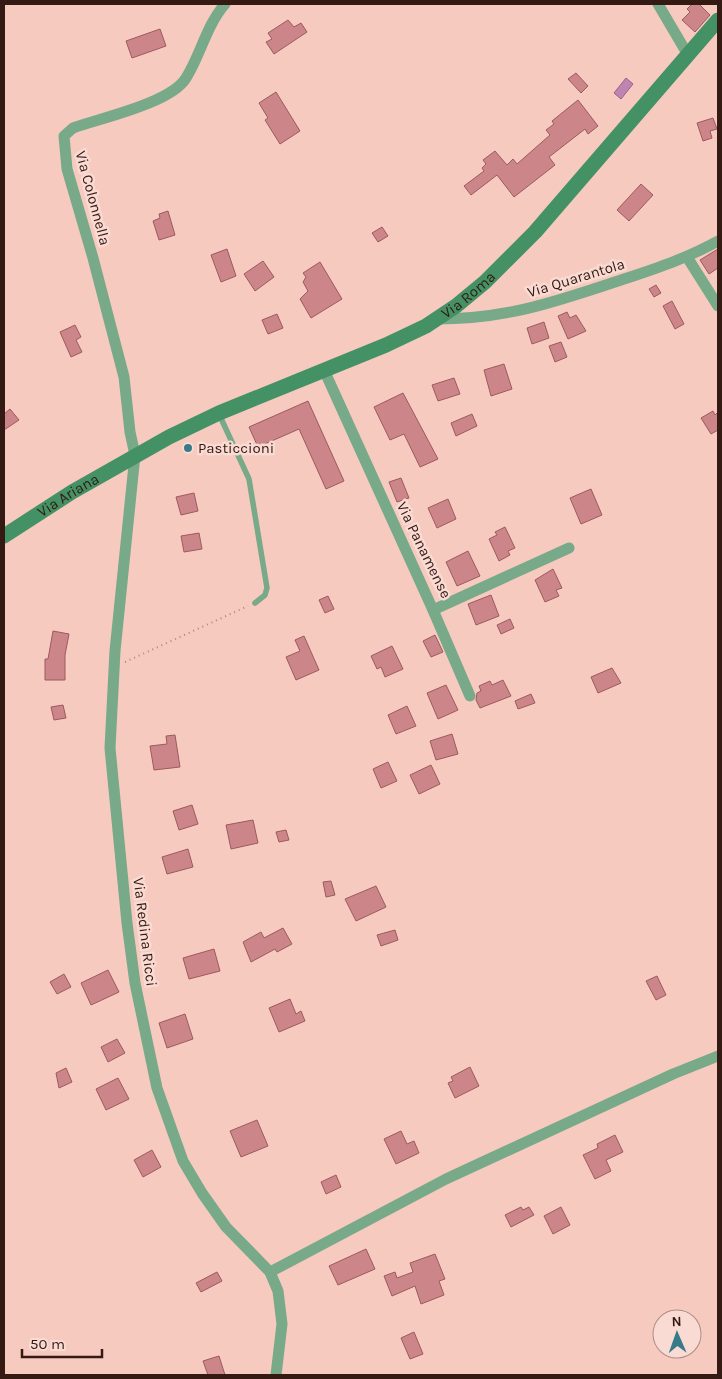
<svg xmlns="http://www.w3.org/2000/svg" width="722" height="1379" font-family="Karla,sans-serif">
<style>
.water{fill:#bf84b1;stroke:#956482}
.building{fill:#cc868a;stroke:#9c5a5f}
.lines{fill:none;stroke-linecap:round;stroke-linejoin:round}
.path{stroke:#ad877d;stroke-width:2;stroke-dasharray:1 4;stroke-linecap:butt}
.lane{stroke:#78a989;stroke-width:5.5}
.street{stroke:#78a989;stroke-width:11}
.secondary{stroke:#439164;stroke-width:15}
.poi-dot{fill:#377a8a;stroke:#f9dbd3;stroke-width:2}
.labels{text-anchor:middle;stroke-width:5;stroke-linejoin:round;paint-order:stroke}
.street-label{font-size:15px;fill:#341a13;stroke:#f9dbd3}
.poi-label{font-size:15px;fill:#341a13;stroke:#f9dbd3;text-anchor:start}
</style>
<rect width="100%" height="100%" fill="#f6cabe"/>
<polygon class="water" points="626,78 633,84 621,99 614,93"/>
<g class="building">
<polygon points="692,4 699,4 710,15 695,32 682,20 690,12 687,9"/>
<polygon points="288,20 294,27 301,23 307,32 274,54 266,42 272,39 268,33"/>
<polygon points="160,29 166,46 132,58 126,41"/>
<polygon points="576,73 588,86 581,93 568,79"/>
<polygon points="276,92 300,131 280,144 265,120 268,118 259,103"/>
<polygon points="578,100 598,126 588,134 585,129 549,157 555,165 514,197 497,175 471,195 464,186 484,171 482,168 486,164 483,160 495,151 507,165 513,159 517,164 550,135 546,130 554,124 552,121"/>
<polygon points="713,118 717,129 710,131 712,138 703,141 697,123"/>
<polygon points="641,184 653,195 629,221 617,210"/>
<polygon points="168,211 175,235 159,240 153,221 160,218 159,214"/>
<polygon points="382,227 388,236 378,242 372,233"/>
<polygon points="227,249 236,276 221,282 211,255"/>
<polygon points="718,249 718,268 709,274 700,260"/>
<polygon points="263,261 274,277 255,291 244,274"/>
<polygon points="320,262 342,299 311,318 300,299 308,291 303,282 306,277 303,273"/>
<polygon points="656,285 661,293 654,297 649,289"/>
<polygon points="672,301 684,324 675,329 663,306"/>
<polygon points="567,312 570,318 576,315 586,331 568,339 558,316"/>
<polygon points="277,314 283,328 268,334 262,320"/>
<polygon points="544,322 549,338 532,344 527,328"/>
<polygon points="75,325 81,337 76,340 82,352 71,357 60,332"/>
<polygon points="561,342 567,357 555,362 549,346"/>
<polygon points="504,364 512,389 491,396 484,370"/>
<polygon points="454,378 460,394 438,401 432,385"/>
<polygon points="403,393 438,459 420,467 404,434 390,440 374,407"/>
<polygon points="308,401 344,481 326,489 299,429 258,447 249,427"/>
<polygon points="10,409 19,420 4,430 4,414"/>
<polygon points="713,411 715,415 718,412 718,430 711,434 701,418"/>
<polygon points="472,414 477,426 456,436 451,423"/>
<polygon points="401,478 409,498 397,502 389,482"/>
<polygon points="591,489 602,515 581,524 570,498"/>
<polygon points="194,493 198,511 181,515 176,497"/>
<polygon points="448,499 456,519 437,528 428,508"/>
<polygon points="505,527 515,548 508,551 510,555 499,561 489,539 497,535 495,532"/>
<polygon points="199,533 202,549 184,552 181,536"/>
<polygon points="468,551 480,576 457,586 446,562"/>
<polygon points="553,569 562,588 556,590 559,596 545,602 535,580"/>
<polygon points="491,595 499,616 476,625 468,604"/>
<polygon points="328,596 334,609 325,613 319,600"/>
<polygon points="510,619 514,628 501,634 497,625"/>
<polygon points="53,631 69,634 65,655 65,680 45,680 45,659 48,659"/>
<polygon points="435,635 443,652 431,657 423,641"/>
<polygon points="304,636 319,670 296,680 286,657 300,651 295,640"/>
<polygon points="392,646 403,669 385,677 381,667 377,669 371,656"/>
<polygon points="612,668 621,683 598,693 591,677"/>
<polygon points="503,680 511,696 480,708 476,700 477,693 481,691 479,686 490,681 492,685"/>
<polygon points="446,685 458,710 438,719 427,693"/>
<polygon points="531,694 535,703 518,709 515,701"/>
<polygon points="63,705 66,718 54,720 51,707"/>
<polygon points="407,706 416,726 396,734 388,715"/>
<polygon points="452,734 458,754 436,760 430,741"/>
<polygon points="175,735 180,767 154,770 150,746 167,744 166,736"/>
<polygon points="388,762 397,781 381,788 373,769"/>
<polygon points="431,765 440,784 419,794 410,775"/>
<polygon points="192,805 198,824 179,830 173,811"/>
<polygon points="253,820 258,843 231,849 226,825"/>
<polygon points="286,830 289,840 279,842 276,832"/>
<polygon points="188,849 193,867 167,874 162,857"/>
<polygon points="331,881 335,895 326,897 323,882"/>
<polygon points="376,886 386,907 356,921 345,899"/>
<polygon points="283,928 292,944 277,952 275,949 251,962 243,942 261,932 264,938"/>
<polygon points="395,930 398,940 381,946 377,935"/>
<polygon points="214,949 220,971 189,979 183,958"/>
<polygon points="108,970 119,992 91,1005 81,983"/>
<polygon points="64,974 71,987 57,994 50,982"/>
<polygon points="657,976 666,995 656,1000 646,981"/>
<polygon points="290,999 296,1014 301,1011 305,1021 279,1032 269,1008"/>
<polygon points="185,1014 193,1039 167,1048 159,1023"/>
<polygon points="117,1039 125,1053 108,1062 101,1047"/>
<polygon points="470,1067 479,1086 455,1098 448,1083 453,1081 451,1077"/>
<polygon points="66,1068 72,1082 59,1088 56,1073"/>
<polygon points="118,1078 129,1099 106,1110 96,1089"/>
<polygon points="257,1120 268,1146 241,1157 230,1131"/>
<polygon points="401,1131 407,1144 414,1141 419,1153 396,1164 384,1139"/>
<polygon points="615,1135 623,1152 606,1160 611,1171 595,1179 583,1155 598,1148 597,1144"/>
<polygon points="152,1150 161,1167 143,1177 134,1160"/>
<polygon points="336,1175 341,1187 326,1194 321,1182"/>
<polygon points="521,1207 523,1210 529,1207 534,1215 511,1227 505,1215"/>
<polygon points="561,1207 570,1225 553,1234 544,1216"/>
<polygon points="366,1249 375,1269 338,1285 329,1266"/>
<polygon points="435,1254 445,1279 439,1281 444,1295 421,1304 415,1286 392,1296 384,1276 395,1272 397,1278 413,1272 410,1263"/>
<polygon points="217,1272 222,1281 201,1292 196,1283"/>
<polygon points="414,1332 423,1354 410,1359 401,1338"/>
<polygon points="219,1356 225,1375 208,1375 203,1361"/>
</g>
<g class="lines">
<polyline class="path" points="125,662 248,606"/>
<polyline class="lane" points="219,414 249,479 267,588 265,595 255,603"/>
<g class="street">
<path d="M225,4c-19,22 -24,50 -39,74 -15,25 -85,40 -113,50l-9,8 3,33 26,89 31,119 6,55 5,23 -20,196 -5,97 17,175 8,60 22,105 26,73 19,32 24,34 44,45 8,19 4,33 -6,51"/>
<polyline points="658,4 688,55"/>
<polyline points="687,257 718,306"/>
<path d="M437,319c66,0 112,-15 175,-36 36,-12 72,-23 106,-42"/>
<polyline points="324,370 433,610 569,548"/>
<polyline points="433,610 470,696"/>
<polyline points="270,1272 446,1179 673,1074 718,1056"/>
</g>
<path class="secondary" id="s1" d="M4,536l68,-44 97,-55 50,-24 167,-68 40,-19 30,-20 29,-24 50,-50 183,-212"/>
</g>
<circle class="poi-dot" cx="188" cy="448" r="5"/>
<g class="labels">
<g class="street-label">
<text transform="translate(93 198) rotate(75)" y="5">Via Colonnella</text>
<text transform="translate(576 278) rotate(-17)" y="5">Via Quarantola</text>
<text dy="5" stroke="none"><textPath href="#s1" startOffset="525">Via Roma</textPath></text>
<text dy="5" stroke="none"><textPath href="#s1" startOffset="76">Via Ariana</textPath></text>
<text transform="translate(424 550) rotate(64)" y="5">Via Panamense</text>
<text transform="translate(145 932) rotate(83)" y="5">Via Redina Ricci</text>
</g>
<g class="poi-label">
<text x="198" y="453">Pasticcioni</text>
</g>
</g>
<rect width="722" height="1379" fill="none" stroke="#341a13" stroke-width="10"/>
<g transform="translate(677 1334) rotate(358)"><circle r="24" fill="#f9dbd3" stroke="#aa8e86"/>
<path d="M0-4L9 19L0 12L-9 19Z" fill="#377a8a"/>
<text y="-8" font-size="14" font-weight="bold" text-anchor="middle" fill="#341a13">N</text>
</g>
<path d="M22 1349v8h80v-8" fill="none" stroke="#341a13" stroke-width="2.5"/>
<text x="30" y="1349" font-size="15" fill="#341a13" stroke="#f9dbd3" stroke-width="4" paint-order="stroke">50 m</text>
</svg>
